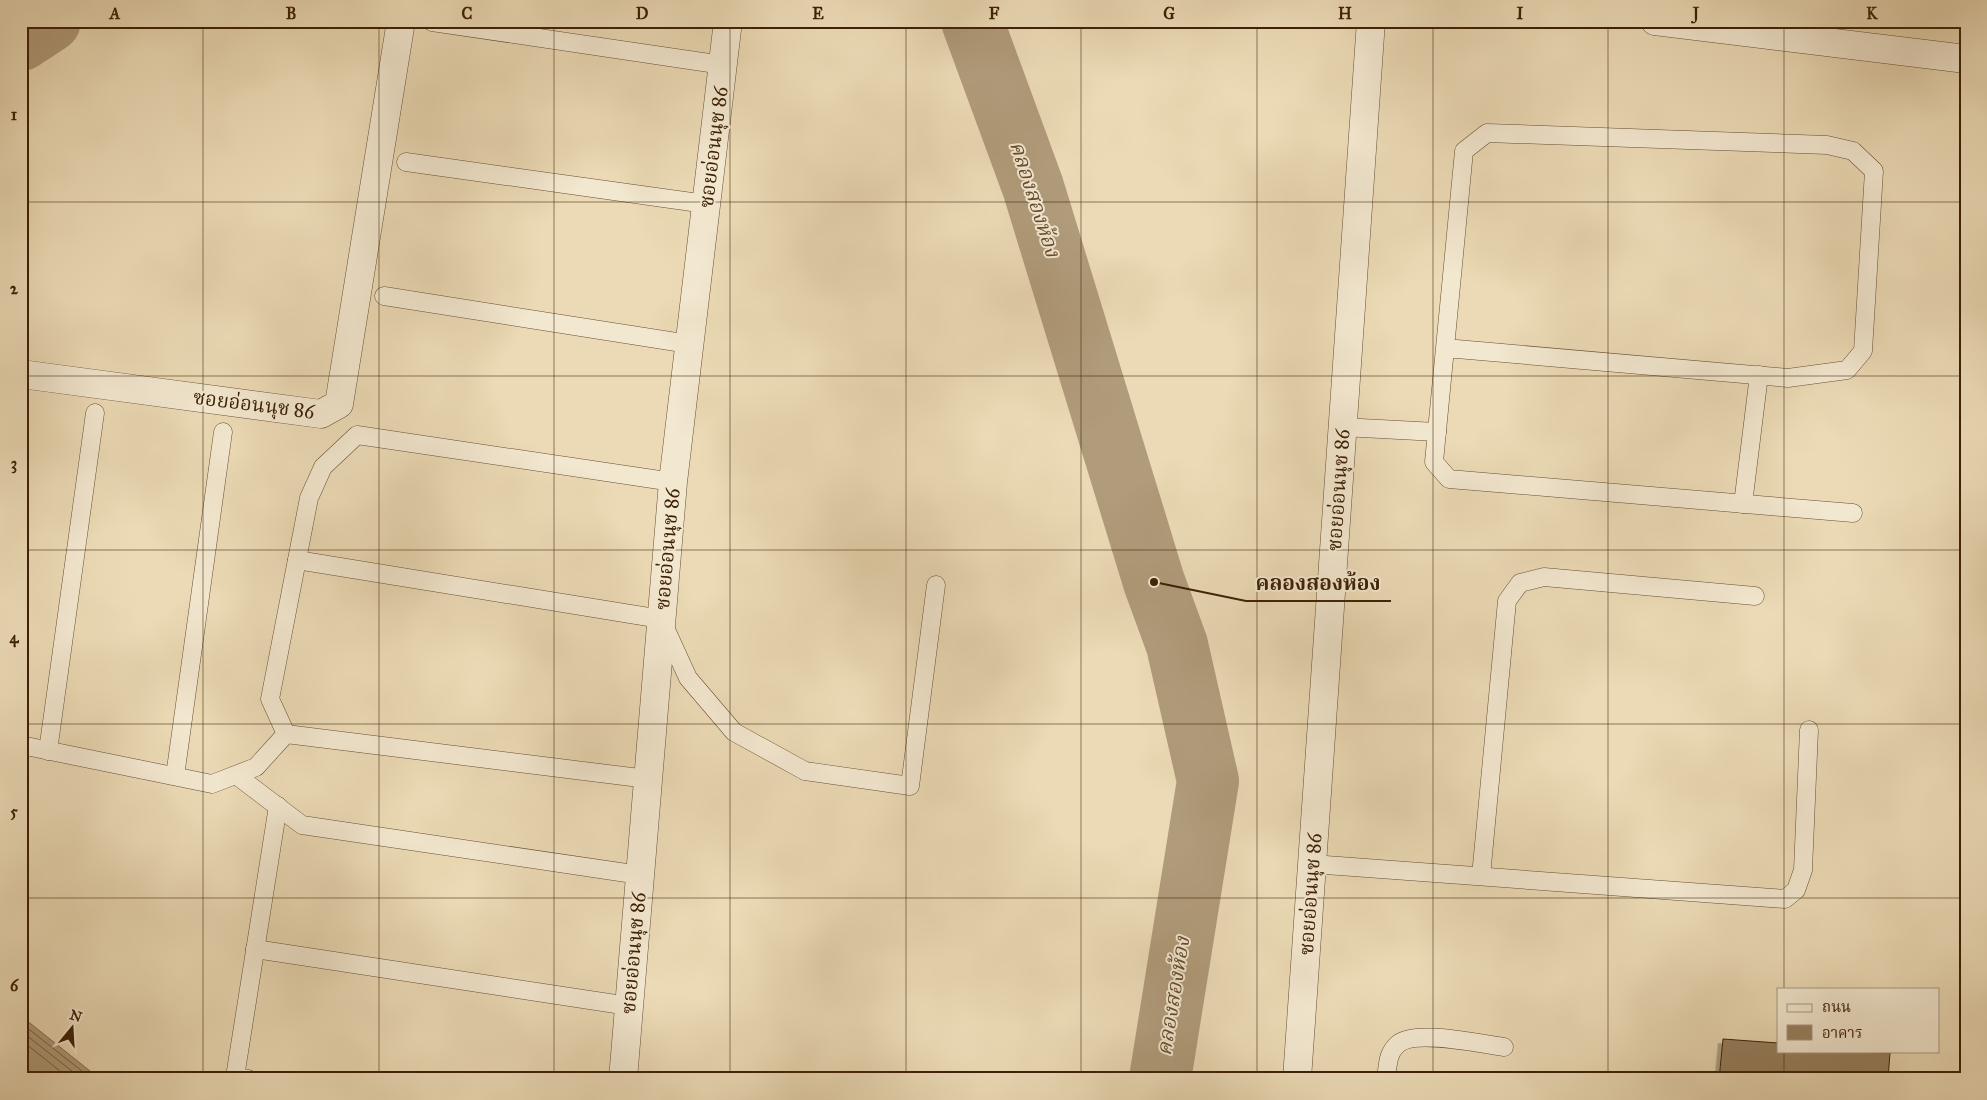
<svg xmlns="http://www.w3.org/2000/svg" width="1987" height="1100" font-family="'IM FELL Great Primer','Noto Serif Thai',serif">
<style>
.water{fill:#b09b7a;stroke:#826a4c}
.lines{fill:none;stroke-linecap:round;stroke-linejoin:round}
.shore{stroke:#765e40;stroke-width:1}
.river{stroke:#b09b7a;stroke-width:62}
.building{fill:#978161;stroke:#3d2006;filter:url(#shadow)}
.lane-casing{stroke:#684e32;stroke-width:19}
.street-casing{stroke:#684e32;stroke-width:29}
.lane{stroke:#f2e7cf;stroke-width:18}
.street{stroke:#f2e7cf;stroke-width:28}
.grid{fill:none;stroke:#3d2006;stroke-width:1;stroke-opacity:0.55}
.labels{text-anchor:middle;stroke-width:4;stroke-linejoin:round;paint-order:stroke}
.street-label{font-size:20px;fill:#3d2006;stroke:#f2e7cf}
.water-label{font-size:21px;font-style:italic;fill:#654b2f;stroke:#f2e7cf}
.leader{fill:none;stroke:#3d2006;stroke-width:2}
.callout-dot{fill:#3d2006;stroke:#f2e7cf;stroke-width:2}
.callout-label{font-size:21px;text-anchor:middle;font-weight:bold;fill:#3d2006;stroke:#f2e7cf;stroke-width:4;stroke-linejoin:round;paint-order:stroke}
.neatline{fill:none;stroke:#3d2006;stroke-width:2}
.grid-label{font-size:16px;text-anchor:middle;font-weight:bold;fill:#3d2006}
</style>
<defs>
<filter id="shadow"><feDropShadow dx="-4.5" dy="4.5" stdDeviation="0" flood-color="#0004"/></filter>
</defs>
<rect width="100%" height="100%" fill="#ebdab5"/>
<filter id="stains"><feTurbulence type="fractalNoise" baseFrequency=".004" numOctaves="4"/><feColorMatrix values="0 0 0 0 .2 0 0 0 0 .09 0 0 0 0 .02 0 0 0 .5 -.17"/></filter>
<radialGradient id="worn" r=".72"><stop offset=".6" stop-color="#630" stop-opacity="0"/><stop offset="1" stop-color="#630" stop-opacity=".3"/></radialGradient>
<polygon class="water" points="21,1016 100,1079 21,1079"/>
<g class="lines">
<g class="shore">
<polyline points="21,1023 92,1079"/>
<polyline points="21,1031 82,1079"/>
<polyline points="21,1040 70,1079"/>
</g>
<g class="river">
<polyline points="972,21 1033,187 1154,582 1177,645 1208,781 1160,1079"/>
<polyline points="21,40 50,21"/>
</g>
</g>
<polygon class="building" points="1723,1039 1778,1043 1778,1051 1890,1053 1888,1079 1719,1079"/>
<g class="lines">
<defs>
<g id="lane">
<polyline points="432,22 723,65"/>
<polyline points="406,162 706,204"/>
<polyline points="384,296 689,344"/>
<polyline points="1445,348 1788,378 1847,370 1863,351 1874,171 1853,151 1827,145 1487,133 1464,151 1434,462 1449,479 1853,513"/>
<polyline points="1342,427 1437,432"/>
<polyline points="1743,504 1759,375"/>
<polyline points="297,560 661,619 688,678 734,732 805,771 910,786 936,585"/>
<polyline points="21,745 212,784 256,767 286,734"/>
<polyline points="48,751 95,413"/>
<polyline points="236,775 302,825 640,875"/>
<polyline points="175,776 223,432"/>
<polyline points="648,779 286,734 270,699 309,498 323,467 357,435 673,482"/>
<polyline points="1312,864 1785,899 1796,890 1803,870 1809,730"/>
<polyline points="1481,876 1507,601 1520,583 1544,577 1755,596"/>
<polyline points="255,949 629,1006"/>
<polyline points="248,1079 235,1077 278,806"/>
<path d="M1386,1079c2,-13 1,-26 12,-35 17,-15 83,0 106,3"/>
</g>
<g id="street">
<polyline points="1655,21 1966,59"/>
<polyline points="21,374 321,414 339,404 401,21"/>
<polyline points="623,1079 673,482 728,21"/>
<polyline points="1297,1079 1371,21"/>
</g>
</defs>
<use href="#lane" class="lane-casing"/>
<use href="#street" class="street-casing"/>
<use href="#lane" class="lane"/>
<use href="#street" class="street"/>
</g>
<path class="grid" d="M203,21v1058M379,21v1058M554,21v1058M730,21v1058M906,21v1058M1081,21v1058M1257,21v1058M1433,21v1058M1608,21v1058M1784,21v968M21,202h1945M21,376h1945M21,550h1945M21,724h1945M21,898h1945M1784,1051v28"/>
<g class="labels">
<g class="street-label">
<text transform="translate(713 147) rotate(-83)" y="7">ซอยอ่อนนุช 86</text>
<text transform="translate(254 404) rotate(7)" y="7">ซอยอ่อนนุช 86</text>
<text transform="translate(1338 490) rotate(-86)" y="7">ซอยอ่อนนุช 86</text>
<text transform="translate(667 549) rotate(-85)" y="7">ซอยอ่อนนุช 86</text>
<text transform="translate(1310 894) rotate(-86)" y="7">ซอยอ่อนนุช 86</text>
<text transform="translate(633 953) rotate(-85)" y="7">ซอยอ่อนนุช 86</text>
</g>
<g class="water-label">
<text transform="translate(1035 199) rotate(72)" y="7">คลองสองห้อง</text>
<text transform="translate(1173 996) rotate(-81)" y="7">คลองสองห้อง</text>
</g>
</g>
<path class="leader" d="M1154 582L1246 601H1391"/>
<circle class="callout-dot" cx="1154" cy="582" r="5"/>
<g class="callout-label">
<text x="1318" y="590">คลองสองห้อง</text>
</g>
<rect width="1987" height="1100" fill="none" stroke="#ebdab5" stroke-width="55"/>
<rect x="1777" y="988" width="162" height="65" fill="#f2e7cf" stroke="#aa977f"/>
<rect x="1787" y="1004" width="25" height="8" fill="#f2e7cf" stroke="#aa977f"/>
<text x="1822" y="1012" font-size="15" fill="#3d2006">ถนน</text>
<rect x="1787" y="1025" width="25" height="15" fill="#978161" stroke="#aa977f"/>
<text x="1822" y="1038" font-size="15" fill="#3d2006">อาคาร</text>
<g transform="translate(72 1028) rotate(18)" stroke="#f2e7cf" stroke-width="4" paint-order="stroke">
<path d="M0-4L9 19L0 12L-9 19Z" fill="#3d2006"/>
<text y="-8" font-size="14" font-weight="bold" text-anchor="middle" fill="#3d2006">N</text>
</g>
<rect x="28" y="28" width="1932" height="1044" class="neatline"/>
<g class="grid-label">
<text x="115" y="19">A</text>
<text x="291" y="19">B</text>
<text x="467" y="19">C</text>
<text x="642" y="19">D</text>
<text x="818" y="19">E</text>
<text x="994" y="19">F</text>
<text x="1169" y="19">G</text>
<text x="1345" y="19">H</text>
<text x="1520" y="19">I</text>
<text x="1696" y="19">J</text>
<text x="1872" y="19">K</text>
<text x="14" y="120">1</text>
<text x="14" y="294">2</text>
<text x="14" y="469">3</text>
<text x="14" y="643">4</text>
<text x="14" y="817">5</text>
<text x="14" y="991">6</text>
</g>
<rect width="100%" height="100%" filter="url(#stains)"/>
<rect width="100%" height="100%" fill="url(#worn)"/>
</svg>
